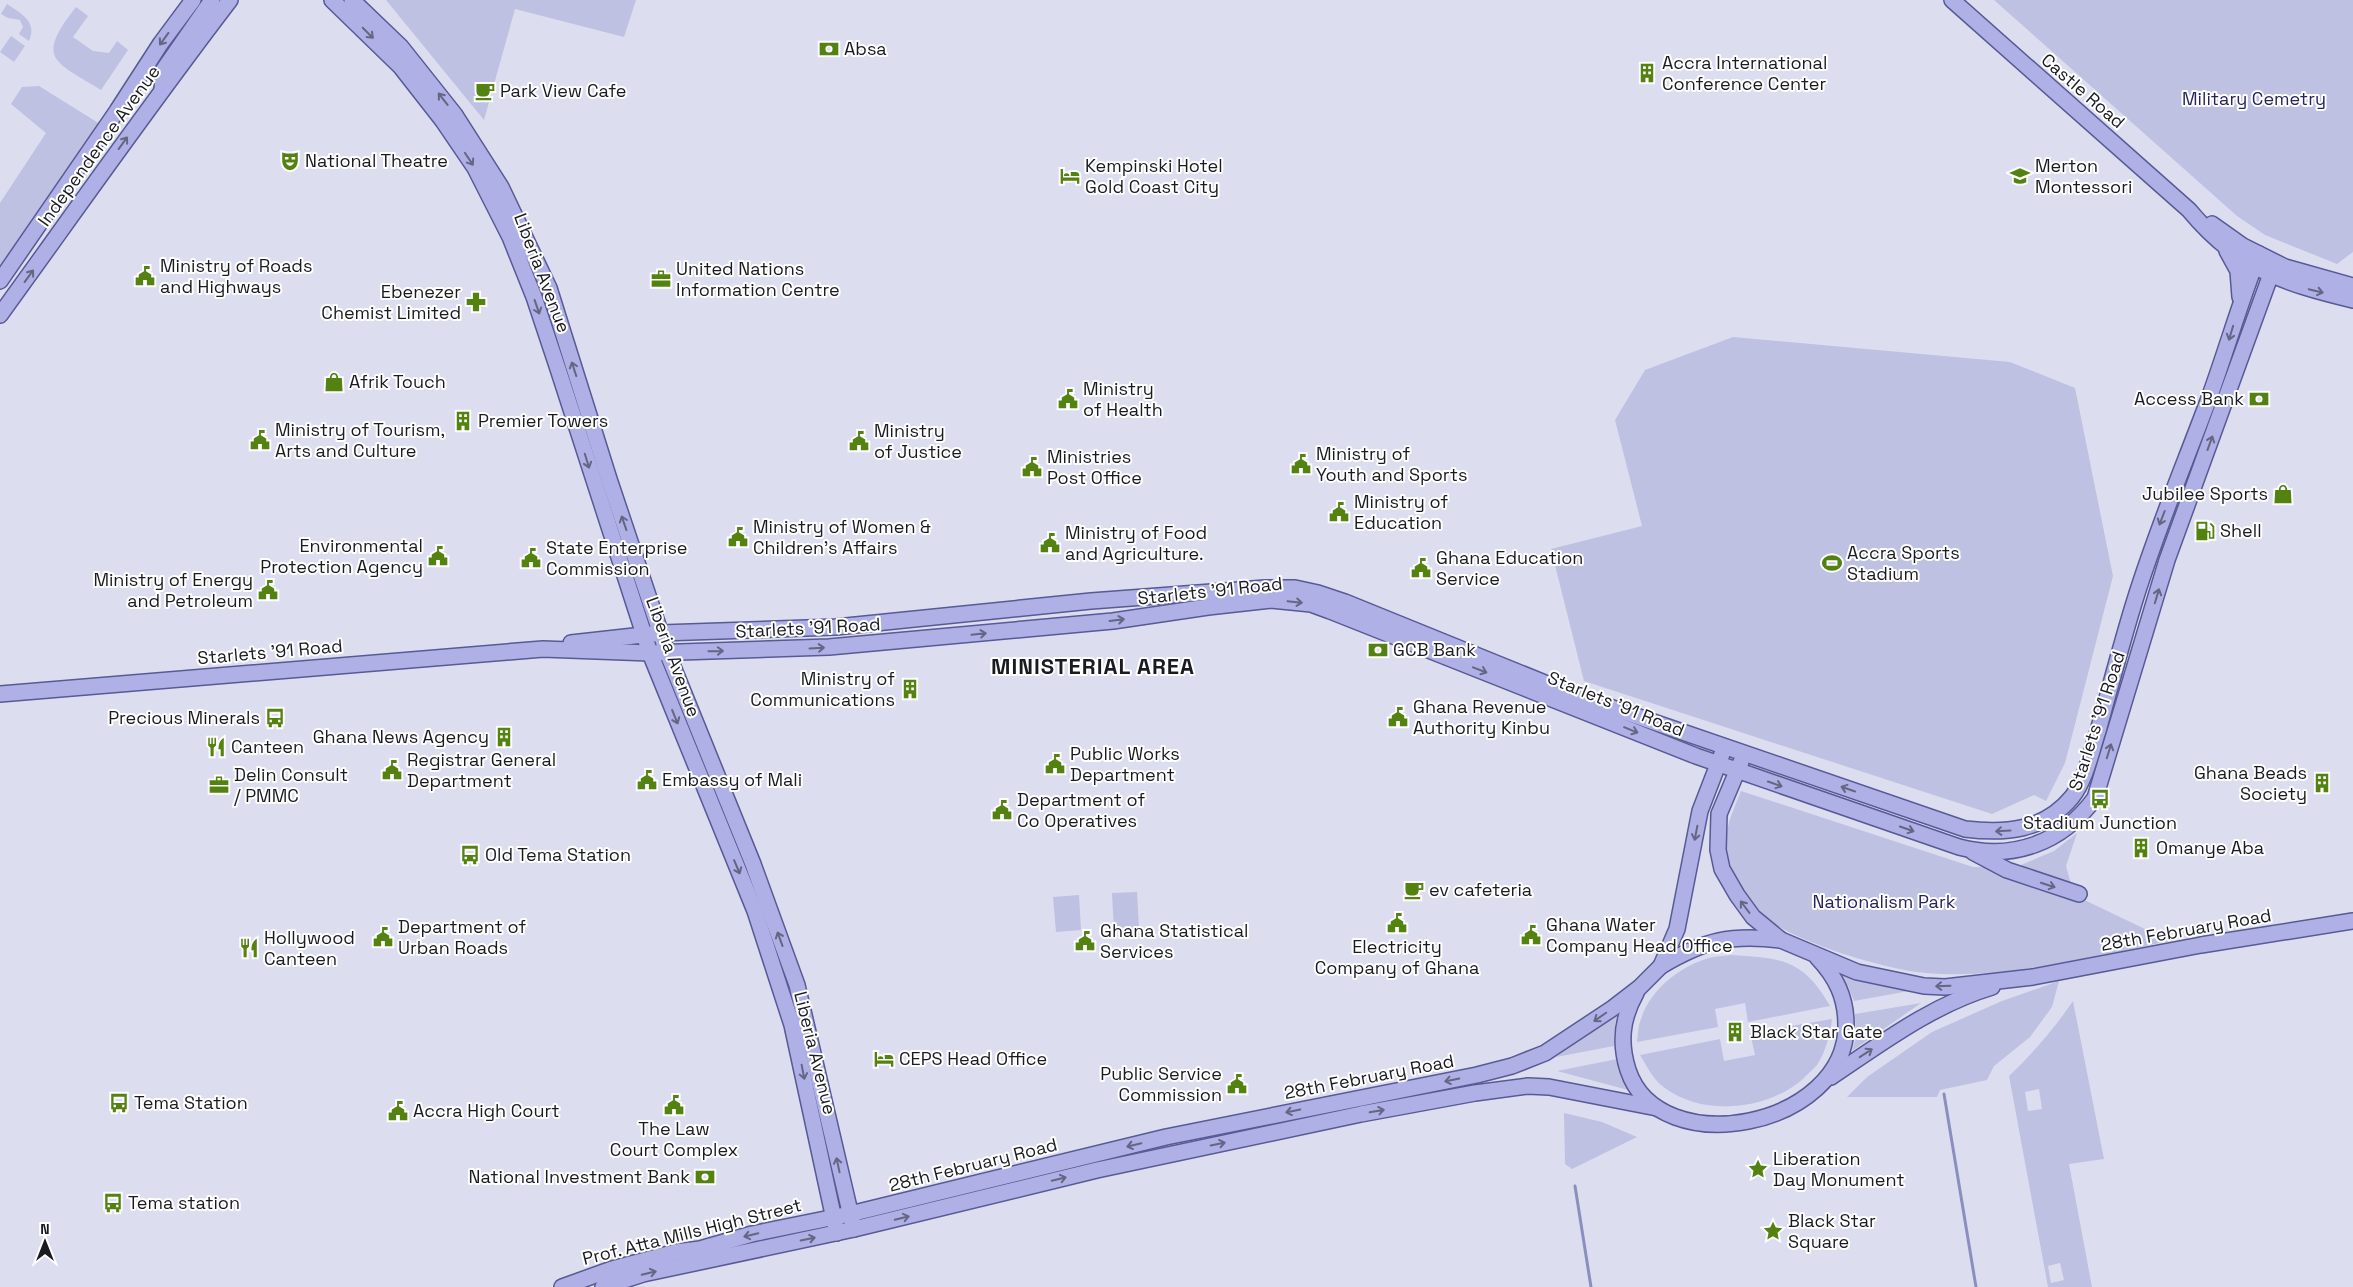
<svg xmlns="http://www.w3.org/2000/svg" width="2353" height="1287" font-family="'Space Grotesk',sans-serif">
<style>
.green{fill:#bec1e1;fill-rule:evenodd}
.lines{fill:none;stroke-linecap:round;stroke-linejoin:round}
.stream{stroke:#8b8fbf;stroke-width:3}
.major-casing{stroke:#585a95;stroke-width:18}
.major{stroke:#afb0e5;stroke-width:15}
.oneway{stroke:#646683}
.labels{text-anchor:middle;stroke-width:4;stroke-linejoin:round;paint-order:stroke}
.poi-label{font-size:18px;fill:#1a1b21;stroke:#fff;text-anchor:start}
.street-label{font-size:18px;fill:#1a1b21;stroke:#fff}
.park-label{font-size:18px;fill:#26235e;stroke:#fff}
.district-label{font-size:22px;font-weight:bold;letter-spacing:1px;fill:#1a1b21;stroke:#fff}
</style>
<rect width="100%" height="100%" fill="#dcdeef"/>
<g class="green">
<polygon points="386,0 636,0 624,37 515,9 484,120"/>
<polygon points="1994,0 2353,0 2353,252 2337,264 2265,235 2237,216"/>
<path d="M7,4c14,9 31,18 22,37l-10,-7 4,-7 -3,-7 -12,-2 -7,-4z"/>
<path d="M76,7l12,9 -15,21 20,14 16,2 8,-12 11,9 -27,40c-47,-29 -66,-31 -25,-83z"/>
<polygon points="11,36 25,46 14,62 0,52"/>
<polygon points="39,86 100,124 0,267 0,203 46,133 11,104 22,87"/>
<polygon points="1733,337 2010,362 2075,388 2113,576 2065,763 2046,801 2034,795 1992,814 1584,681 1551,549 1642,526 1615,420 1645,370"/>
<path d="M1741,791l232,76 41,1 40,-17 23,-18 -11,33 8,29 96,46c-76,15 -166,39 -244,32 -41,-3 -135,-32 -166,-59 -16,-13 -30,-37 -34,-58 -4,-22 7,-45 15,-65z"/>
<polygon points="1137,892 1139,929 1114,931 1112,893"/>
<polygon points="1079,895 1081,930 1056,932 1053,897"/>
<path d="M1732,955c50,3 72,5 98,51l-82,16 -3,-19 -30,6 3,18 -81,15c1,-7 1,-16 4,-23 9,-29 39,-53 68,-61 7,-2 16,-2 23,-3z"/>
<polygon points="1836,969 1920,989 1854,1001 1848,986"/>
<polygon points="2059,981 2052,1007 2030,1037 1994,1066 1987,1080 1940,1090 1937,1097 1847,1097 1867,1077 1932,1032 2002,1001"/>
<path d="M2073,1001l31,158 -35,5 23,123h-44l-39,-211c24,-23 45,-47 64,-75zM2039,1089l3,20 -14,2 -3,-19zM2060,1263l4,17 -13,3 -3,-17z"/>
<polygon points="1921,1003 1852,1051 1856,1038 1855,1014"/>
<polygon points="1618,1010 1615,1025 1614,1046 1556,1057"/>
<path d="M1832,1019c-2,16 -6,32 -15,46 -4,5 -10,9 -14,14 -35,31 -99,38 -138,9 -12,-8 -18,-22 -25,-33l80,-16 4,22 31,-6 -5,-22z"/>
<polygon points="1617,1059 1619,1070 1632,1091 1557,1071"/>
<polygon points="1564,1113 1602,1122 1637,1137 1572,1169 1565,1164"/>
</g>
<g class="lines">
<g class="stream">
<polyline points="1944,1094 1976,1287"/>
<polyline points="1575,1186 1591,1287"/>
</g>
<defs>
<g id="major">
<polyline points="332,0 400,66 443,121 475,168 510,237 534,297 558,369 650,653 755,911 792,1025 837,1233"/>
<polyline points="352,0 401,47 455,115 501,187 549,288 609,479 667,652 753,864 797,985 854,1229"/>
<path d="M1952,0l237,210c48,58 93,73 164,90"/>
<polyline points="162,89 164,69 212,0"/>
<polyline points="2212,224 2243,246 2285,267 2353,286"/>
<polyline points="2227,251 2238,271 2240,297"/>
<polyline points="0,281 117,111 161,43 193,0"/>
<path d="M0,315c76,-105 151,-212 230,-315"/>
<path d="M571,643l90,-10 175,-6 255,-26 174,-13h30l23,5 27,9 227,92 393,135c40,5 79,2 107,-32 14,-18 19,-45 26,-66 12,-43 23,-86 36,-128 21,-69 49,-135 74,-202 18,-49 32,-99 51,-147"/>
<path d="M0,694l543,-45 107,4 179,-6 284,-26 95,-14 63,-7 40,4 19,7 366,145 263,91c54,14 103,-4 136,-49l72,-238 108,-297"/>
<polyline points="1741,762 1719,814 1718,850 1722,869 1737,895 1753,917 1781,940 1857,972 1924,986 1945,987 2033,977 2201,945 2353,921"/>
<polyline points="1973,852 2007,870 2079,894"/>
<path d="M1661,966c44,-26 69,-32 120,-26"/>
<path d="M1636,993c-14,25 -17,49 -8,77 31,94 219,57 218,-45 0,-28 -10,-48 -29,-68"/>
<path d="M1831,1077c51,-34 101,-72 161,-90"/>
<polyline points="562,1287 612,1269 676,1252 700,1249 752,1234 850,1214 1166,1137 1477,1075 1512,1066 1545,1053 1613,1008 1639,988 1661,966 1677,929 1700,811 1722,754"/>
<polyline points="603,1287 643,1274 854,1229 1097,1170 1361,1114 1475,1093 1528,1086 1549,1087 1657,1108"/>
</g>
</defs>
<use href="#major" class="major-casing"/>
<use href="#major" class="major"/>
</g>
<defs><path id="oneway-shaft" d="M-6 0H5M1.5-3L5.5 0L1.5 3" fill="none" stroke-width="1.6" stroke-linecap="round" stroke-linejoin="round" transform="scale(1.25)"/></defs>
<g class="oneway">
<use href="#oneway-shaft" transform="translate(368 33) rotate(45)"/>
<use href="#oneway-shaft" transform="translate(164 39) rotate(126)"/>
<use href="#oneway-shaft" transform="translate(443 99) rotate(-128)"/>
<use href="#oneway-shaft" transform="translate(123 143) rotate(-54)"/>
<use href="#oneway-shaft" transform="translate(469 159) rotate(56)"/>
<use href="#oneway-shaft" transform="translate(29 276) rotate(-54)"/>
<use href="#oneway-shaft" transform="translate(2316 291) rotate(13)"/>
<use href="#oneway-shaft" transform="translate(537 307) rotate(71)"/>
<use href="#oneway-shaft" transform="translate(2231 333) rotate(107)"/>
<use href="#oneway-shaft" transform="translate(574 369) rotate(-108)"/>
<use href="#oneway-shaft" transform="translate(2210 443) rotate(-70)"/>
<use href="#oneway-shaft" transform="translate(587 461) rotate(73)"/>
<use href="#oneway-shaft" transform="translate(2162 518) rotate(111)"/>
<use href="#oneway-shaft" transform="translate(624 523) rotate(-109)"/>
<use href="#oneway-shaft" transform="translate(2157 596) rotate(-73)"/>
<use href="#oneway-shaft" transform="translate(1295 602) rotate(6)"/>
<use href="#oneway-shaft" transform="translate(1117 620) rotate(-7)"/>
<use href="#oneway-shaft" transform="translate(979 634) rotate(-6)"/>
<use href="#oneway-shaft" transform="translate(817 648) rotate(-3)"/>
<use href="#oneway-shaft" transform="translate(716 651) rotate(-1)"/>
<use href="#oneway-shaft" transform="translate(1480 670) rotate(21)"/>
<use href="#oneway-shaft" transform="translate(675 717) rotate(68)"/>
<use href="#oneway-shaft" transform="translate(1631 730) rotate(22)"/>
<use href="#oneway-shaft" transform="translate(2109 751) rotate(-73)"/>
<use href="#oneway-shaft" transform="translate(1775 784) rotate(19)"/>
<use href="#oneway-shaft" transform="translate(1848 789) rotate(-161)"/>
<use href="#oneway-shaft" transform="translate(1907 829) rotate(19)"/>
<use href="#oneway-shaft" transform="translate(2003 831) rotate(177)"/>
<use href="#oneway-shaft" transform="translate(1696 833) rotate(101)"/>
<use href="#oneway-shaft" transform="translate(737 867) rotate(67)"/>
<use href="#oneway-shaft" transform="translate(2048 885) rotate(18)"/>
<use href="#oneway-shaft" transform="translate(1745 907) rotate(-127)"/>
<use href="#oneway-shaft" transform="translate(780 939) rotate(-110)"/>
<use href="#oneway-shaft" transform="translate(1943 986) rotate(178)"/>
<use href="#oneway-shaft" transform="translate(1600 1017) rotate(145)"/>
<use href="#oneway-shaft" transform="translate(1866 1053) rotate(-33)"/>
<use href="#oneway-shaft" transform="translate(803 1072) rotate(79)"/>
<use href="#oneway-shaft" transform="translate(1452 1080) rotate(169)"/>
<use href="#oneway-shaft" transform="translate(1293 1111) rotate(168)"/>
<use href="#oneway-shaft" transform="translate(1377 1111) rotate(-10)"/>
<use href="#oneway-shaft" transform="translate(1218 1144) rotate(-12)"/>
<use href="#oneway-shaft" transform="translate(1134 1145) rotate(167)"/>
<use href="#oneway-shaft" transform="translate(838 1165) rotate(-102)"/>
<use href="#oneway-shaft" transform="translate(1059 1179) rotate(-14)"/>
<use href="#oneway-shaft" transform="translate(902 1218) rotate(-14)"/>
<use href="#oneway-shaft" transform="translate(751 1235) rotate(166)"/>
<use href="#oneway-shaft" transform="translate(808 1239) rotate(-12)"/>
<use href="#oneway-shaft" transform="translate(649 1273) rotate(-14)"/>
</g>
<defs>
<symbol id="bank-bare" viewBox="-9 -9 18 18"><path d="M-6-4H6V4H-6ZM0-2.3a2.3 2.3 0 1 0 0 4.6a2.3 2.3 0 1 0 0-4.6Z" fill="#548210" stroke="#fff" stroke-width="2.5" paint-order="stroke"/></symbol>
<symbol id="building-bare" viewBox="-9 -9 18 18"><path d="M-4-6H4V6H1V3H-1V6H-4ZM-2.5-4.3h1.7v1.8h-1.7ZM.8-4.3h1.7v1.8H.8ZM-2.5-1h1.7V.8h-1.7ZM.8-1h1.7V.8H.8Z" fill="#548210" stroke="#fff" stroke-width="2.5" paint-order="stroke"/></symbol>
<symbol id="cafe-bare" viewBox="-9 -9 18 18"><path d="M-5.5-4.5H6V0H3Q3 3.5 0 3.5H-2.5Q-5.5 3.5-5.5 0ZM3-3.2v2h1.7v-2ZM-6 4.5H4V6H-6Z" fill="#548210" stroke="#fff" stroke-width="2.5" paint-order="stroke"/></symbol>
<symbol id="theatre-bare" viewBox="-9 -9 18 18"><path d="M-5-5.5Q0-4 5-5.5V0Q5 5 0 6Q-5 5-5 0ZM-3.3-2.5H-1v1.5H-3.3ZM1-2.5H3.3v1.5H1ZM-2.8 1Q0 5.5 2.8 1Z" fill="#548210" stroke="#fff" stroke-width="2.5" paint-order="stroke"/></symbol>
<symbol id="hotel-bare" viewBox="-9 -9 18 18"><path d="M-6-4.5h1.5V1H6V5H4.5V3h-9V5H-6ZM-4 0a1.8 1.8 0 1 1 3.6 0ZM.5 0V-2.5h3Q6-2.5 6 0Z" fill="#548210" stroke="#fff" stroke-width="2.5" paint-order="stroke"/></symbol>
<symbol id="school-bare" viewBox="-9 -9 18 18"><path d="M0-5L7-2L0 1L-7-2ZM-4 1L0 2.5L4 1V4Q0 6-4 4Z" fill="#548210" stroke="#fff" stroke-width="2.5" paint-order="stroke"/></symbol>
<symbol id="civic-bare" viewBox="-9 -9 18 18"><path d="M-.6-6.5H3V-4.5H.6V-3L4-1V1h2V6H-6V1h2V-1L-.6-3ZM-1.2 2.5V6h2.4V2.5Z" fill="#548210" stroke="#fff" stroke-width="2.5" paint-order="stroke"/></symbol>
<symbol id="office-bare" viewBox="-9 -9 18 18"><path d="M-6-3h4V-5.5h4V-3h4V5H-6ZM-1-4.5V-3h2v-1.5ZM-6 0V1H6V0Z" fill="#548210" stroke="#fff" stroke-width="2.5" paint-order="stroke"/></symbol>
<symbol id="pharmacy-bare" viewBox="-9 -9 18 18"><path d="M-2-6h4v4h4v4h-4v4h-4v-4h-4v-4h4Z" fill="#548210" stroke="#fff" stroke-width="2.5" paint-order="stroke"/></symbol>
<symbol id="shop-bare" viewBox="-9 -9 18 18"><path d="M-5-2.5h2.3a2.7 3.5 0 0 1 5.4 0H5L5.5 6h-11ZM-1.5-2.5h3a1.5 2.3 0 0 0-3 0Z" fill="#548210" stroke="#fff" stroke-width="2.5" paint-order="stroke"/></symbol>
<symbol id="fuel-bare" viewBox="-9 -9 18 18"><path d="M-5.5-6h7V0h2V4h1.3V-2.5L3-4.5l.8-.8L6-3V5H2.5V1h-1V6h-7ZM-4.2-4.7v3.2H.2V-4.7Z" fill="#548210" stroke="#fff" stroke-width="2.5" paint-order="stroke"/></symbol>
<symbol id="stadium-bare" viewBox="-9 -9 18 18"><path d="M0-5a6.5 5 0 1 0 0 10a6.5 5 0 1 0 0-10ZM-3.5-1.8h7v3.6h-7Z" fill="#548210" stroke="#fff" stroke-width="2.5" paint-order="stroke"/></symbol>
<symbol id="bus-bare" viewBox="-9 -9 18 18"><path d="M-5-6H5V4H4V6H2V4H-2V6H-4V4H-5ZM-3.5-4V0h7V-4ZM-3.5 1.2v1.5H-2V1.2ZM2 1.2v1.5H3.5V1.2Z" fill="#548210" stroke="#fff" stroke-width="2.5" paint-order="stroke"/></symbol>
<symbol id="restaurant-bare" viewBox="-9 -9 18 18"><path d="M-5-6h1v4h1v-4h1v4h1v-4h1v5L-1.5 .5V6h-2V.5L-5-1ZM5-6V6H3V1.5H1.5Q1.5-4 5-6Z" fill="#548210" stroke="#fff" stroke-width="2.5" paint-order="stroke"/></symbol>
<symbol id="sight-bare" viewBox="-9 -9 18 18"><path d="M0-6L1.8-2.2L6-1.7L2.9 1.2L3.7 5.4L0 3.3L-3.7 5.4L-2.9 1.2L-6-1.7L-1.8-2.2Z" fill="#548210" stroke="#fff" stroke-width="2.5" paint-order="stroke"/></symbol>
</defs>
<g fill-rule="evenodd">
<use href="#bank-bare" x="815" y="35" width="28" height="28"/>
<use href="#building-bare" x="1633" y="59" width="28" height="28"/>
<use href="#cafe-bare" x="471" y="77" width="28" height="28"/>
<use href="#theatre-bare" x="276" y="147" width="28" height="28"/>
<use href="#hotel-bare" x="1056" y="162" width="28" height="28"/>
<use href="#school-bare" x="2006" y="162" width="28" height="28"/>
<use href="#civic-bare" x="131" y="262" width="28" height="28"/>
<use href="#office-bare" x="647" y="265" width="28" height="28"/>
<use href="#pharmacy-bare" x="462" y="288" width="28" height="28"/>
<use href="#shop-bare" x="320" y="368" width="28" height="28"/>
<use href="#civic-bare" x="1054" y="385" width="28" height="28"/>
<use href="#bank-bare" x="2245" y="385" width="28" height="28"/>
<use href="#building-bare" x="449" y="407" width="28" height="28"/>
<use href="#civic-bare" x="246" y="426" width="28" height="28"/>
<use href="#civic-bare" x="845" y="427" width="28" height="28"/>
<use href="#civic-bare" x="1287" y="450" width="28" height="28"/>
<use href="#civic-bare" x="1018" y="453" width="28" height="28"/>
<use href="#shop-bare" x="2269" y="480" width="28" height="28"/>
<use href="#civic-bare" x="1325" y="498" width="28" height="28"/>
<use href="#fuel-bare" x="2191" y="517" width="28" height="28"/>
<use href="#civic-bare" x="724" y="523" width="28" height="28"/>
<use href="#civic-bare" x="1036" y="529" width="28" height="28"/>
<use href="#civic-bare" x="424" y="542" width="28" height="28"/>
<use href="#civic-bare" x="517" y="544" width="28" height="28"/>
<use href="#stadium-bare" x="1818" y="549" width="28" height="28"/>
<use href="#civic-bare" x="1407" y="554" width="28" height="28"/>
<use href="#civic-bare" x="254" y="576" width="28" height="28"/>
<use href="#bank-bare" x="1364" y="636" width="28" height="28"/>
<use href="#building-bare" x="896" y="675" width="28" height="28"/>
<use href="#civic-bare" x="1384" y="703" width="28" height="28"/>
<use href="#bus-bare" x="261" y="704" width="28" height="28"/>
<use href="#building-bare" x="490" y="723" width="28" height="28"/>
<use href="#restaurant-bare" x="202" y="733" width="28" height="28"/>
<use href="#civic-bare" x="1041" y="750" width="28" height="28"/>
<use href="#civic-bare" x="378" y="756" width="28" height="28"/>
<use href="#civic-bare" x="633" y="766" width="28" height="28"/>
<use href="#building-bare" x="2308" y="769" width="28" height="28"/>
<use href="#office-bare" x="205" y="771" width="28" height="28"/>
<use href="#bus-bare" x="2086" y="785" width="28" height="28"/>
<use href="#civic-bare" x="988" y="796" width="28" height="28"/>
<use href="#building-bare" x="2127" y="834" width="28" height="28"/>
<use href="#bus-bare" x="456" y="841" width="28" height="28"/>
<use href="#cafe-bare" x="1400" y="876" width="28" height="28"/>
<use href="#civic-bare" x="1383" y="909" width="28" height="28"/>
<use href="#civic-bare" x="1517" y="921" width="28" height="28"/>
<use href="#civic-bare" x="369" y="923" width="28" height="28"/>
<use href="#civic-bare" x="1071" y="927" width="28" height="28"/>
<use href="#restaurant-bare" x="235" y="934" width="28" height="28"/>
<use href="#building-bare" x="1721" y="1018" width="28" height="28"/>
<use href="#hotel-bare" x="870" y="1045" width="28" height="28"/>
<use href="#civic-bare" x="1223" y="1070" width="28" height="28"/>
<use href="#bus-bare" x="105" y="1089" width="28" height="28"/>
<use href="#civic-bare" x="660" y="1091" width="28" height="28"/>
<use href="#civic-bare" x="384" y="1097" width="28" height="28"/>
<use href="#sight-bare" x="1744" y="1155" width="28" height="28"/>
<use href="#bank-bare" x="691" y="1163" width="28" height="28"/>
<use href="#bus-bare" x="99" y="1189" width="28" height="28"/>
<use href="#sight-bare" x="1759" y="1217" width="28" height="28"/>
</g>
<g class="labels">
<g class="poi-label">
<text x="844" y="55">Absa</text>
<text x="1662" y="69">Accra International<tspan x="1662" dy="21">Conference Center</tspan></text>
<text x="500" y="97">Park View Cafe</text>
<text x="305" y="167">National Theatre</text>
<text x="1085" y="172">Kempinski Hotel<tspan x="1085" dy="21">Gold Coast City</tspan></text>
<text x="2035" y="172">Merton<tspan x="2035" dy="21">Montessori</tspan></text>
<text x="160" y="272">Ministry of Roads<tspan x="160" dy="21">and Highways</tspan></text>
<text x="676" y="275">United Nations<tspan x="676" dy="21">Information Centre</tspan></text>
<text x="461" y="298" text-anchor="end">Ebenezer<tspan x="461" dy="21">Chemist Limited</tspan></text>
<text x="349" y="388">Afrik Touch</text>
<text x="1083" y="395">Ministry<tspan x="1083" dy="21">of Health</tspan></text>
<text x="2244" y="405" text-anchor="end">Access Bank</text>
<text x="478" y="427">Premier Towers</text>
<text x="275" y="436">Ministry of Tourism,<tspan x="275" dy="21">Arts and Culture</tspan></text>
<text x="874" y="437">Ministry<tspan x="874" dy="21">of Justice</tspan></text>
<text x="1316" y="460">Ministry of<tspan x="1316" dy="21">Youth and Sports</tspan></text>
<text x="1047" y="463">Ministries<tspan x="1047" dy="21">Post Office</tspan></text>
<text x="2268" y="500" text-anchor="end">Jubilee Sports</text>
<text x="1354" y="508">Ministry of<tspan x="1354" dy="21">Education</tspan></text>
<text x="753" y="533">Ministry of Women &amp;<tspan x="753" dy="21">Children's Affairs</tspan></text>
<text x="2220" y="537">Shell</text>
<text x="1065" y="539">Ministry of Food<tspan x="1065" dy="21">and Agriculture.</tspan></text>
<text x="423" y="552" text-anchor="end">Environmental<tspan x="423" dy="21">Protection Agency</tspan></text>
<text x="546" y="554">State Enterprise<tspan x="546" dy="21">Commission</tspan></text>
<text x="1847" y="559">Accra Sports<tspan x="1847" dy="21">Stadium</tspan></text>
<text x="1436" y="564">Ghana Education<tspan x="1436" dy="21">Service</tspan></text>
<text x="253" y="586" text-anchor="end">Ministry of Energy<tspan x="253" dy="21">and Petroleum</tspan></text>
<text x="1393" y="656">GCB Bank</text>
<text x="895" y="685" text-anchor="end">Ministry of<tspan x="895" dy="21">Communications</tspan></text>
<text x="1413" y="713">Ghana Revenue<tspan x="1413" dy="21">Authority Kinbu</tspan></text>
<text x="260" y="724" text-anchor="end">Precious Minerals</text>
<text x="489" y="743" text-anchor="end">Ghana News Agency</text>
<text x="231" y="753">Canteen</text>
<text x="1070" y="760">Public Works<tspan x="1070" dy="21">Department</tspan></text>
<text x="407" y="766">Registrar General<tspan x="407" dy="21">Department</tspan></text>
<text x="2307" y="779" text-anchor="end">Ghana Beads<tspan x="2307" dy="21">Society</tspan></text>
<text x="234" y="781">Delin Consult<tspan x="234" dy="21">/ PMMC</tspan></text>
<text x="662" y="786">Embassy of Mali</text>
<text x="1017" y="806">Department of<tspan x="1017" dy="21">Co Operatives</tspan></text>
<text x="2100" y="829" text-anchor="middle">Stadium Junction</text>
<text x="2156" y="854">Omanye Aba</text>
<text x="485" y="861">Old Tema Station</text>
<text x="1429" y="896">ev cafeteria</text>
<text x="1546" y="931">Ghana Water<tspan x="1546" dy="21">Company Head Office</tspan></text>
<text x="398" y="933">Department of<tspan x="398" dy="21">Urban Roads</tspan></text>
<text x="1100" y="937">Ghana Statistical<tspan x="1100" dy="21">Services</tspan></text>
<text x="264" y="944">Hollywood<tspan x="264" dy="21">Canteen</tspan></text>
<text x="1397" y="953" text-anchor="middle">Electricity<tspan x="1397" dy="21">Company of Ghana</tspan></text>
<text x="1750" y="1038">Black Star Gate</text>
<text x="899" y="1065">CEPS Head Office</text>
<text x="1222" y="1080" text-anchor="end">Public Service<tspan x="1222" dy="21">Commission</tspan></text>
<text x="134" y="1109">Tema Station</text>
<text x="413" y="1117">Accra High Court</text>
<text x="674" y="1135" text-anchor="middle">The Law<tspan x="674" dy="21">Court Complex</tspan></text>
<text x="1773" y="1165">Liberation<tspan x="1773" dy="21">Day Monument</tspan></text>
<text x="690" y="1183" text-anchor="end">National Investment Bank</text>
<text x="128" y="1209">Tema station</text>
<text x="1788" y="1227">Black Star<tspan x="1788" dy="21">Square</tspan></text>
</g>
<g class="street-label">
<text transform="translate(2083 91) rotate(41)" y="6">Castle Road</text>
<text transform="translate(99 146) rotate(-54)" y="6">Independence Avenue</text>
<text transform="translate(542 273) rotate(69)" y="6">Liberia Avenue</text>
<text transform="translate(1210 591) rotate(-6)" y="6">Starlets '91 Road</text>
<text transform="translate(808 628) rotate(-3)" y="6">Starlets '91 Road</text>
<text transform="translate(270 652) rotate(-5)" y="6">Starlets '91 Road</text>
<text transform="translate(673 657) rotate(70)" y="6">Liberia Avenue</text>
<text transform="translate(1616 704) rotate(22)" y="6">Starlets '91 Road</text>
<text transform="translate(2097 721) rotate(-72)" y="6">Starlets '91 Road</text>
<text transform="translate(2186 930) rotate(-10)" y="6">28th February Road</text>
<text transform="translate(815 1053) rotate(76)" y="6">Liberia Avenue</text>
<text transform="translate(1369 1077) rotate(-11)" y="6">28th February Road</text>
<text transform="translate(973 1165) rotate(-14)" y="6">28th February Road</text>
<text transform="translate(692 1232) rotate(-14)" y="6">Prof. Atta Mills High Street</text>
</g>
<g class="park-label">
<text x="2254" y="105">Military Cemetry</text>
<text x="1884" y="908">Nationalism Park</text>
</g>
<g class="district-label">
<text x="1093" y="674">MINISTERIAL AREA</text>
</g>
</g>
<g transform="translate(45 1242)" stroke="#ffffff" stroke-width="4" paint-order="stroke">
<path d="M0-4L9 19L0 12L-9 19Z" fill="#1a1b21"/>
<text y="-8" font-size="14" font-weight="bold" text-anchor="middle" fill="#1a1b21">N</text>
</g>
</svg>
